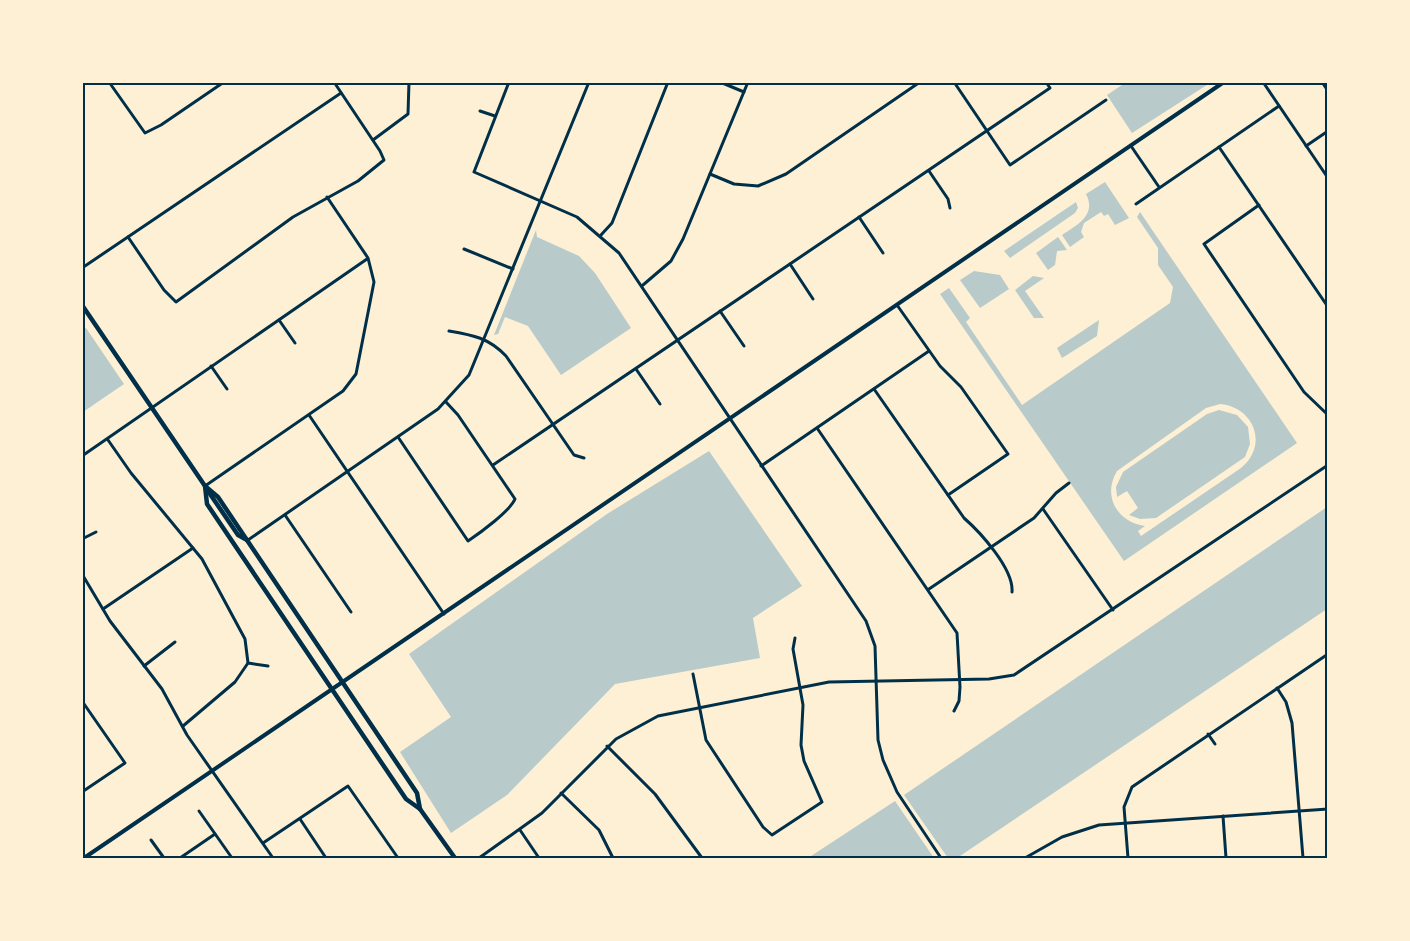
<svg xmlns="http://www.w3.org/2000/svg" width="1410" height="941" font-family="Barlow,sans-serif">
<style>
.green{fill:#b9caca;fill-rule:evenodd}
.lines{fill:none;stroke-linecap:round;stroke-linejoin:round}
.minor{stroke:#003049;stroke-width:3}
.secondary{stroke:#003049;stroke-width:4}
.primary{stroke:#003049;stroke-width:4.5}
.neatline{fill:none;stroke:#003049;stroke-width:2}
</style>
<rect width="100%" height="100%" fill="#fdf0d5"/>
<g class="green">
<polygon points="1125,83 1125,82 1210,83 1132,133 1107,95"/>
<path d="M1105,182l24,36 -14,7 -7,-11 -4,2 -3,-4 -17,11 -3,9 3,5 -14,10 -8,-12c15,-10 35,-20 24,-41z"/>
<polygon points="1076,202 1078,208 1075,213 1010,258 1004,251"/>
<path d="M1140,212l157,231 -173,118 -184,-267 9,-6 21,30 -4,4 56,83 148,-102 3,-16 -15,-22v-17l-21,-31zM1220,404c34,3 49,41 21,64l-100,68 -3,-5 7,-5c-28,-4 -43,-30 -28,-55l89,-63z"/>
<polygon points="536,230 537,237 579,256 595,273 631,328 561,375 528,326 505,317 498,334 494,335"/>
<polygon points="1058,237 1067,250 1057,251 1055,265 1048,270 1036,253"/>
<polygon points="974,271 1000,275 1009,289 980,308 960,280"/>
<polygon points="1033,276 1044,278 1025,291 1044,318 1034,318 1015,290"/>
<polygon points="1099,320 1097,336 1062,358 1057,348"/>
<polygon points="86,328 124,384 83,412 82,330"/>
<polygon points="1219,410 1237,415 1248,427 1250,444 1245,457 1156,518 1140,519 1129,515 1138,508 1127,491 1117,497 1116,487 1123,472 1207,414"/>
<polygon points="709,451 802,586 753,618 760,658 615,684 507,795 451,833 400,752 451,717 409,654 607,514"/>
<polygon points="1327,507 1327,609 957,858 948,858 904,795"/>
<polygon points="895,801 934,858 808,858"/>
</g>
<g class="lines">
<g class="minor">
<polyline points="109,82 145,133 161,125 224,82"/>
<polyline points="509,82 474,172 577,217 619,253 866,621 875,646 878,740 883,760 897,792 941,858"/>
<polyline points="720,82 744,92"/>
<polyline points="954,82 1010,165 1106,100"/>
<polyline points="1263,82 1328,178"/>
<polyline points="1322,82 1328,91"/>
<polyline points="480,111 495,116"/>
<polyline points="373,140 408,114 409,82"/>
<polyline points="1131,146 1159,187"/>
<polyline points="1306,146 1328,131"/>
<polyline points="1219,147 1328,307"/>
<polyline points="929,171 948,199 950,208"/>
<polyline points="710,174 734,184 758,186 786,174 920,82"/>
<polyline points="1136,204 1279,106"/>
<polyline points="1259,205 1204,244 1304,392 1328,415"/>
<polyline points="859,217 883,253"/>
<polyline points="601,235 612,223 668,82"/>
<polyline points="128,237 164,290 176,302 293,217 358,181 384,160 380,151 334,82"/>
<polyline points="464,249 513,269"/>
<polyline points="790,264 813,299"/>
<polyline points="82,268 341,93"/>
<polyline points="643,285 671,261 683,239 748,82"/>
<polyline points="897,305 940,366 961,387 1008,454 948,495"/>
<polyline points="720,311 744,346"/>
<polyline points="279,320 295,343"/>
<path d="M449,331c24,4 40,7 57,25l68,99 10,3"/>
<polyline points="211,366 227,389"/>
<polyline points="636,369 660,404"/>
<path d="M874,389l90,129c16,14 50,51 48,74"/>
<polyline points="309,415 444,614"/>
<polyline points="817,428 957,633 960,687 959,701 954,711"/>
<path d="M398,437l70,104c12,-8 42,-30 47,-42l-57,-84 -12,-13"/>
<polyline points="108,440 131,473 202,559 245,639 248,663 268,666"/>
<polyline points="82,456 367,259"/>
<polyline points="493,465 1050,88 1046,82"/>
<polyline points="761,466 929,351"/>
<polyline points="205,486 343,391 356,374 374,282 368,258 327,197"/>
<polyline points="1043,509 1113,610"/>
<polyline points="285,515 351,612"/>
<polyline points="82,539 96,532"/>
<polyline points="248,540 438,409 469,375 589,82"/>
<polyline points="82,574 110,621 162,689 187,735 273,858"/>
<polyline points="929,589 1034,518 1056,493 1069,483"/>
<polyline points="103,609 193,548"/>
<polyline points="144,666 175,642"/>
<polyline points="693,674 706,740 763,827 772,835 822,802 804,761 801,745 803,705 793,649 795,638"/>
<polyline points="1277,688 1286,702 1292,723 1303,858"/>
<polyline points="82,701 125,763 82,792"/>
<polyline points="183,726 235,682 248,663"/>
<polyline points="1208,734 1215,744"/>
<polyline points="607,746 655,794 702,858"/>
<polyline points="561,793 599,830 613,858"/>
<polyline points="199,811 232,858"/>
<polyline points="1223,816 1226,858"/>
<polyline points="300,819 326,858"/>
<polyline points="520,830 539,858"/>
<polyline points="151,840 164,858"/>
<polyline points="263,843 348,786 398,858"/>
<polyline points="180,858 215,834"/>
<polyline points="479,858 542,813 616,739 658,716 829,682 989,679 1014,675 1328,465"/>
<polyline points="1025,858 1062,837 1099,825 1328,809"/>
<polyline points="1128,858 1124,807 1132,787 1328,654"/>
</g>
<polyline class="secondary" points="84,858 1224,82"/>
<g class="primary">
<polyline points="82,305 205,486 218,497 417,793 420,809"/>
<polyline points="205,486 207,504 406,799 420,809 455,858"/>
<polyline points="208,491 238,535 247,540"/>
</g>
</g>
<rect width="1410" height="941" fill="none" stroke="#fdf0d5" stroke-width="168"/>
<rect x="84" y="84" width="1242" height="773" class="neatline"/>
</svg>
